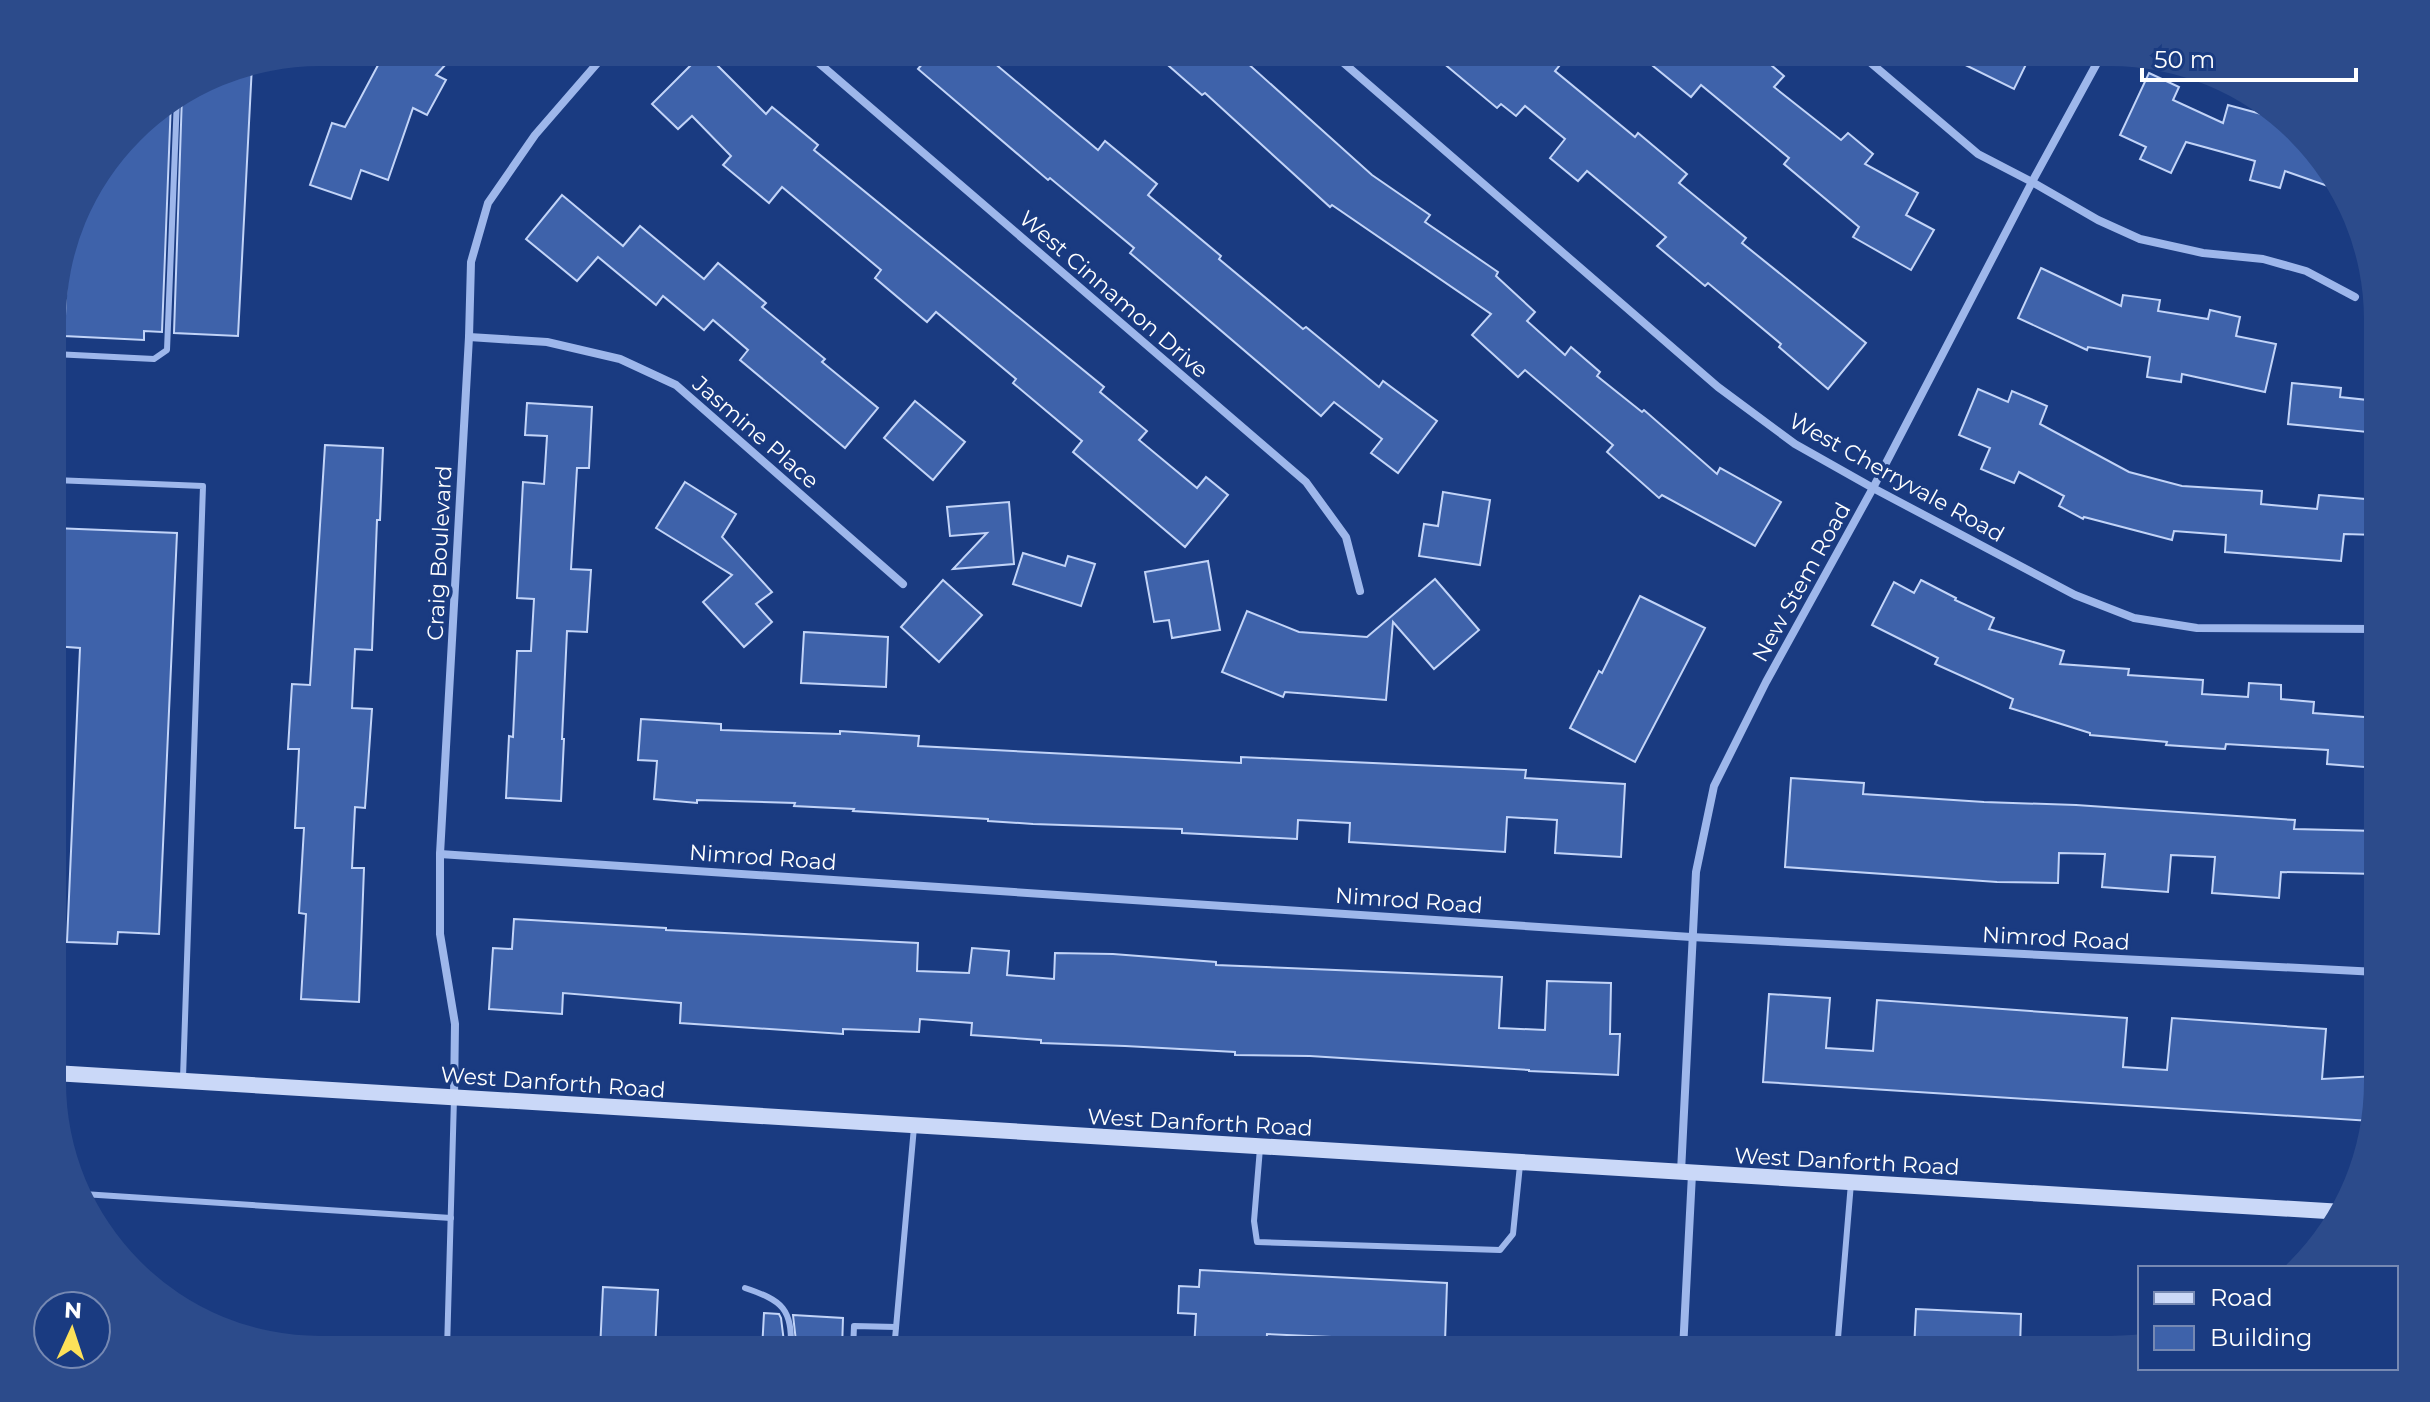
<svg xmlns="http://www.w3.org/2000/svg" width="2430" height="1402" font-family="Montserrat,sans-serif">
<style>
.building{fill:#3e62aa;stroke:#c2d4f8;stroke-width:2}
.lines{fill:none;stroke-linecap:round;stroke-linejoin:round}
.lane{stroke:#9eb7eb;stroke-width:6}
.street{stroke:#9eb7eb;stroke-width:8}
.secondary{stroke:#cad8f8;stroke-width:16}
.labels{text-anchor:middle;stroke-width:7;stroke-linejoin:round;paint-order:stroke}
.street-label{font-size:22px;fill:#fff;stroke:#1a3b81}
</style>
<rect width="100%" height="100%" fill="#1a3b81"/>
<g class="building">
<polygon points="385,52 457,52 436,75 446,80 427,115 413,108 388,180 361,170 351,199 310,185 332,123 345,127"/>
<polygon points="704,52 766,114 772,107 818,145 814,150 1104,387 1100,392 1147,431 1139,440 1197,488 1206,477 1228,495 1185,547 1073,452 1082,441 1013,383 1016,379 936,312 927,322 875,278 881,270 782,187 769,203 723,165 731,156 692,116 678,129 652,104"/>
<polygon points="932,52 981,52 1098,150 1105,141 1157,184 1148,195 1221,256 1219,259 1303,329 1306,327 1379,387 1383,381 1437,421 1398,473 1371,453 1382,439 1334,402 1321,416 1130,253 1134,248 1050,178 1048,180 918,69"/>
<polygon points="1153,52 1235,52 1372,175 1430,215 1425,222 1498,272 1496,276 1535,312 1527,321 1565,355 1571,347 1600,372 1597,376 1642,412 1644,410 1717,474 1720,468 1781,502 1755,546 1662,495 1659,498 1607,452 1613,445 1525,370 1518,377 1472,335 1491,314 1332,205 1330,207 1205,93 1202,95"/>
<polygon points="1430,52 1544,52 1560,65 1555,71 1635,137 1638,133 1687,174 1679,183 1746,238 1742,243 1866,343 1828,389 1779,347 1781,344 1708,283 1705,286 1657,246 1666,237 1587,171 1578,181 1550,158 1565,139 1525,106 1516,116 1501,104 1497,108"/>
<polygon points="1636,52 1756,52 1784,76 1774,87 1841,140 1848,133 1873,154 1865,164 1918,193 1906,215 1934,230 1911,270 1853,237 1859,227 1784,164 1789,158 1701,85 1691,97"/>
<polygon points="1939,52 2032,52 2014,89"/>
<polygon points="252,65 238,336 174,333 182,95 218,72"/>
<polygon points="2149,73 2179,87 2173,100 2223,123 2228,105 2276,118 2333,172 2339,190 2285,171 2280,188 2250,180 2255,161 2186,142 2171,173 2140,159 2146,147 2120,135"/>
<polygon points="171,101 162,332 144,331 144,340 64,336 69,236 80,201 143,119"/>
<polygon points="562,195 623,246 640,226 704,279 718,263 766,303 762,307 825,359 822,362 878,408 845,448 740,360 748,350 713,320 704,330 663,296 656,305 598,257 577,281 526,239"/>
<polygon points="2041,268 2121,306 2123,295 2160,300 2158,311 2208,319 2210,310 2240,317 2236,336 2276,344 2265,392 2182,374 2181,382 2147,377 2150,357 2088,347 2087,350 2018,318"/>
<polygon points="2292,383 2341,388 2340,397 2377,401 2377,433 2288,424"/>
<polygon points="1978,389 2008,402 2012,391 2047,406 2040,424 2129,472 2182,486 2262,491 2261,504 2317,509 2319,495 2377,500 2377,535 2344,534 2341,561 2225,552 2226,535 2174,531 2172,540 2084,517 2083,519 2059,506 2064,496 2019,472 2014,483 1981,469 1990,448 1959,435"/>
<polygon points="915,401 965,442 933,480 884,438"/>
<polygon points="527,403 592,407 589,468 577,468 571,569 591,570 587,632 567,631 562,739 564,739 561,801 506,798 509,736 513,737 517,651 531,651 534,599 517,598 523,482 544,484 547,436 525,435"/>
<polygon points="325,445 383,448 380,520 377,520 372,650 355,649 352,708 372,709 365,808 355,807 352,868 364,868 359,1002 301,999 306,914 299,913 304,828 295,828 299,749 288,749 292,684 310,685"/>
<polygon points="685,482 736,514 722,537 772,592 756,604 772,622 744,647 703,602 732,575 656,528"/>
<polygon points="1443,492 1490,500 1480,565 1419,556 1424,524 1438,526"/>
<polygon points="1009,502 1014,564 953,569 987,533 950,536 947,507"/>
<polygon points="54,528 177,533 159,934 118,932 117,944 67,942 80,648 54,646"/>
<polygon points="1023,553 1065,566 1068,556 1095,564 1081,606 1013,584"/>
<polygon points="1208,561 1220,630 1172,638 1169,620 1154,622 1145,572"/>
<polygon points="1435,579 1479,630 1434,669 1393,622 1386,700 1285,692 1283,697 1222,672 1247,611 1299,632 1367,637"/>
<polygon points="943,580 982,615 939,662 901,627"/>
<polygon points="1921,580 1956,598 1955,600 1994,618 1989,629 2064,651 2060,664 2129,669 2128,675 2203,680 2202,694 2248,697 2249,683 2281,685 2281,699 2314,702 2313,713 2377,718 2377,768 2327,764 2328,750 2226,744 2225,749 2166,745 2167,742 2090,735 2090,733 2010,708 2013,699 1935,664 1938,658 1872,625 1894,582 1914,593"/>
<polygon points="1640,596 1705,628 1635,762 1570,728 1599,671 1602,673"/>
<polygon points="804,632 888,637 886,687 801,683"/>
<polygon points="641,719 721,724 721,730 840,734 840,731 919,736 918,746 1241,763 1241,757 1526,770 1525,778 1625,784 1621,857 1555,853 1557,820 1507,817 1505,852 1349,842 1350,823 1298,820 1297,839 1182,833 1182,829 1033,824 988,821 988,819 853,811 854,809 794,806 795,803 697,800 697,803 654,799 657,761 638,760"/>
<polygon points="1791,778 1864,783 1863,794 1984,802 2076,805 2295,820 2294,829 2377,831 2377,874 2281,872 2279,898 2212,893 2215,857 2171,855 2168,892 2102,887 2105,854 2059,853 2058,883 1997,882 1785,867"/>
<polygon points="514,919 666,928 666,930 918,943 917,971 969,973 972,948 1009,951 1007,975 1054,979 1055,953 1113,954 1216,962 1216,965 1502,977 1499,1028 1545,1030 1547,981 1611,983 1610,1034 1620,1034 1618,1075 1529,1071 1529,1070 1310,1056 1235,1055 1235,1052 1125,1046 1041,1043 1041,1040 971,1035 972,1023 920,1019 919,1032 843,1029 843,1034 680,1023 681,1003 563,993 562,1014 489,1009 493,948 512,949"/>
<polygon points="1769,994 1830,998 1826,1048 1873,1051 1877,1000 2127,1018 2123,1067 2167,1070 2172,1018 2326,1029 2322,1079 2377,1076 2377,1099 2371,1121 1763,1082"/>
<polygon points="1200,1270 1447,1283 1445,1342 1425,1342 1424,1350 1352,1350 1353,1338 1267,1334 1266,1350 1194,1350 1196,1314 1178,1313 1179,1286 1199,1287"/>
<polygon points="603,1287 658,1290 655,1350 600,1350"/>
<polygon points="1916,1309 2021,1314 2020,1349 1914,1350"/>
<polygon points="764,1313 779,1314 781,1318 785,1350 762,1350"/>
<polygon points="793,1315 843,1318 842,1350 797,1350"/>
</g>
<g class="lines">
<g class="lane">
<polyline points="54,354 154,359 167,350 177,98"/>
<polyline points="54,480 203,486 183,1078"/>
<polyline points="1260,1148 1254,1221 1257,1242 1500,1250 1513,1234 1520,1165"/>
<polyline points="83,1194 451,1218"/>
<polyline points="2332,1226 2333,1211"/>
<path d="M745,1288c38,13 47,20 46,62"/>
<polyline points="447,1350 454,1098"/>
<polyline points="853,1350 854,1326 896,1327"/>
<polyline points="894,1350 914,1127"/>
<polyline points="1837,1350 1851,1183"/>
</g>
<g class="street">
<polyline points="806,52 1306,482 1346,537 1360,591"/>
<polyline points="1331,52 1718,387 1795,444 1873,488 2075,595 2134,618 2197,628 2377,629"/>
<polyline points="1858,52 1978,154 2032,182 2098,220 2140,239 2203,253 2263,259 2306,271 2355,297"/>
<polyline points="469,337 547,342 620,359 676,385 903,584"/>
<polyline points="440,854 1691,937 2377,972"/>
<polyline points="454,1097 455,1024 440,934 440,854 469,337 471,262 488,203 535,135 607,52"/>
<polyline points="1681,1172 1696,872 1714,786 1766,682 1873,488 2032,182 2103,52"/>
<polyline points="1683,1350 1692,1174"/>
</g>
<polyline class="secondary" points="54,1073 2343,1212"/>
</g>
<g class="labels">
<g class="street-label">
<text transform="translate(1114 294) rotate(41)" y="8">West Cinnamon Drive</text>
<text transform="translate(756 432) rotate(41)" y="8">Jasmine Place</text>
<text transform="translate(1897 477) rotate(29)" y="8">West Cherryvale Road</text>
<text transform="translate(439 553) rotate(-87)" y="8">Craig Boulevard</text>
<text transform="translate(1801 582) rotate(-61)" y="8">New Stem Road</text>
<text transform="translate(763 857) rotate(4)" y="8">Nimrod Road</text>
<text transform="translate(1409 900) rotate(4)" y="8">Nimrod Road</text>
<text transform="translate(2056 938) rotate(3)" y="8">Nimrod Road</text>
<text transform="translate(553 1082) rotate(4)" y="8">West Danforth Road</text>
<text transform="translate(1200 1122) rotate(3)" y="8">West Danforth Road</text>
<text transform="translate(1847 1161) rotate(3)" y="8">West Danforth Road</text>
</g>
</g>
<path d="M0 0H2430V1402H0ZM320 66H2110A254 254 0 0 1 2364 320V1082A254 254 0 0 1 2110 1336H320A254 254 0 0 1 66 1082V320A254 254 0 0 1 320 66Z" fill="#2c4b8b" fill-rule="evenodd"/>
<rect x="2138" y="1266" width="260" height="104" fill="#1a3b81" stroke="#7689b3" stroke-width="2"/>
<rect x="2154" y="1292" width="40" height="12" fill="#cad8f8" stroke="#7689b3" stroke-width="2"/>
<text x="2210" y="1306" font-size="24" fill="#ffffff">Road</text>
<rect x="2154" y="1326" width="40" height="24" fill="#3e62aa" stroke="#7689b3" stroke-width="2"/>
<text x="2210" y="1346" font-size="24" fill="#ffffff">Building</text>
<g transform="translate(72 1330) rotate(3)"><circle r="38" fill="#1a3b81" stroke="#7689b3" stroke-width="2"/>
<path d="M0-6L14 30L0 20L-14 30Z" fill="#fde159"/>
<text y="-12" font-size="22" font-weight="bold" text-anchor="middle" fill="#ffffff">N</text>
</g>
<path d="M2142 68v12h214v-12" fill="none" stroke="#ffffff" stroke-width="4"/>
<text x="2154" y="68" font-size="24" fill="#ffffff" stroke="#1a3b81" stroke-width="6" paint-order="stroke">50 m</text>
</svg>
